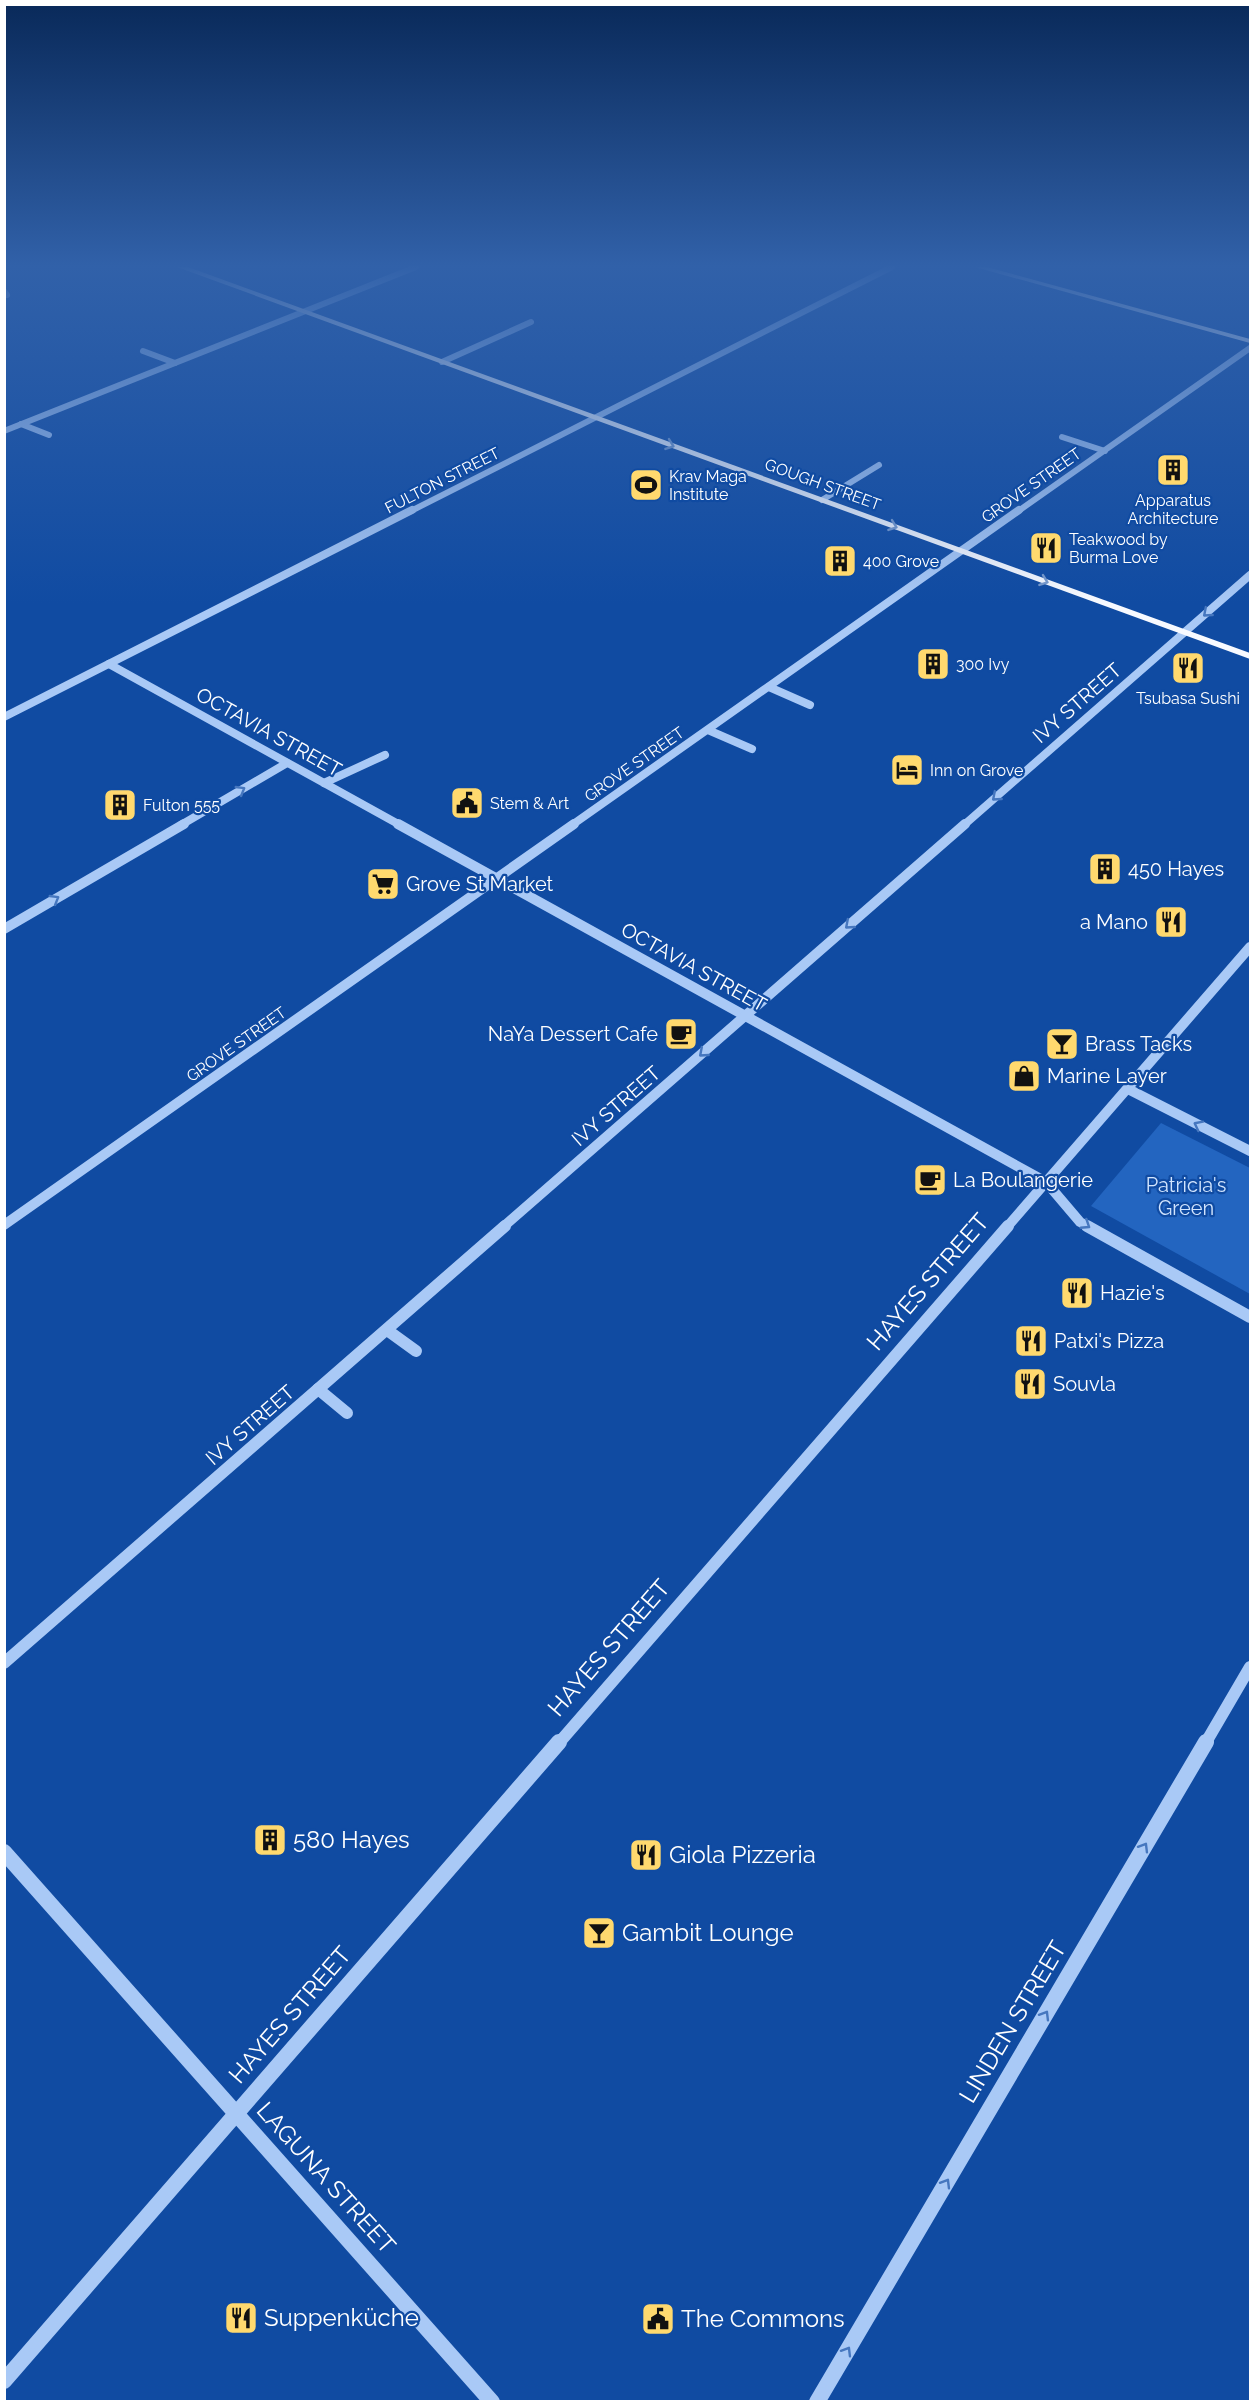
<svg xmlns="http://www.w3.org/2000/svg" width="1255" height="2406" font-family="Raleway,sans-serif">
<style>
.green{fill:#2365c0}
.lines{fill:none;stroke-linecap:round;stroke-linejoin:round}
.minor-far4{stroke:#a9c9f6;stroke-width:6}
.minor-far3{stroke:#a9c9f6;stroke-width:8}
.minor-far2{stroke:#a9c9f6;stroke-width:10}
.minor-far1{stroke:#a9c9f6;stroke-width:12}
.minor{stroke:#a9c9f6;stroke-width:16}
.major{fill:#f8faff;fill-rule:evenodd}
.oneway{stroke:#789acc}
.oneway2{stroke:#4677bf}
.labels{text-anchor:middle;stroke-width:4.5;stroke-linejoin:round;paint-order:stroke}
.far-poi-label{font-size:16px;fill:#fff;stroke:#104ba2;text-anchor:start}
.far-street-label{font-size:16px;fill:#fff;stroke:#104ba2}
.street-label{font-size:20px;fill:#fff;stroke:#104ba2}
.poi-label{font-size:20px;fill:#fff;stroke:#104ba2;text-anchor:start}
.park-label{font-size:20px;fill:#d2e5fe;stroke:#104ba2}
.near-street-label{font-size:24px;fill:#fff;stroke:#104ba2}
.near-poi-label{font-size:24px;fill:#fff;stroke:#104ba2;text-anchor:start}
</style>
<rect width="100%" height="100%" fill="#104ba2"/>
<polygon class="green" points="1161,1123 1250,1168 1250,1294 1091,1206"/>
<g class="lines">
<g class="minor-far4">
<polyline points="4,291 7,295"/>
<polyline points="143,351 175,363"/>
<polyline points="442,362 531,322"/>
<polyline points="21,424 49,435"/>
<polyline points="4,431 416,267"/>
<polyline points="1062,437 1105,451"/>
<polyline points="822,500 879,465"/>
<polyline points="409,512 892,267"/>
<polyline points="1017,512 1250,348"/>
</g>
<g class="minor-far3">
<polyline points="109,664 400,825"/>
<polyline points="769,687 810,705"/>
<polyline points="4,717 412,510"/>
<polyline points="708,730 752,749"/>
<polyline points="324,783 385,755"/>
<polyline points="181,825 287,763"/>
<polyline points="572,825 1019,510"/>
<polyline points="964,825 1250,575"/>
</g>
<g class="minor-far2">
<polyline points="398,824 1046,1182 1080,1222 1089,1227"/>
<polyline points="4,929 184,824"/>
<polyline points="1128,1089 1250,1151"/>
<polyline points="4,1225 574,824"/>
<polyline points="503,1227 965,824"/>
<polyline points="1007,1227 1250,947"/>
</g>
<g class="minor-far1">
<polyline points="1087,1226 1250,1317"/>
<polyline points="387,1330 416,1351"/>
<polyline points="318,1389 347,1413"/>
<polyline points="4,1663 505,1226"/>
<polyline points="558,1744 1008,1226"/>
<polyline points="1205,1744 1250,1667"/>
</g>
<g class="minor">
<polyline points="4,1852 492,2402"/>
<polyline points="4,2381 559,1742"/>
<polyline points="817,2402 1206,1742"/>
</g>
<g class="major">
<polygon points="177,267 188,267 1250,653 1250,659"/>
<polygon points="975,267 987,267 1250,339 1250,343"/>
</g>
</g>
<defs><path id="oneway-chevron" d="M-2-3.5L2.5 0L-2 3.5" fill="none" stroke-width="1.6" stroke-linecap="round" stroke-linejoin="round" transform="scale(1.5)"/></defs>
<g class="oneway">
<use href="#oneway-chevron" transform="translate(670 445) rotate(20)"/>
<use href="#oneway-chevron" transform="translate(893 526) rotate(20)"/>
<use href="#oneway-chevron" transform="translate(1044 581) rotate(20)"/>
</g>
<g class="oneway2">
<use href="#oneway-chevron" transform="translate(1207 613) rotate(139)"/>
<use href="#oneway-chevron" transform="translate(241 790) rotate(-31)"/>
<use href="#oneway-chevron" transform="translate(996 797) rotate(139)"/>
<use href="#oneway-chevron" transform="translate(55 899) rotate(-31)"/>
<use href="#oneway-chevron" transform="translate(849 925) rotate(139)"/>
<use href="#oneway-chevron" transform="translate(703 1053) rotate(139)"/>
<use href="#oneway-chevron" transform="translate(1198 1125) rotate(-153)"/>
<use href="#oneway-chevron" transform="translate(1086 1225) rotate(33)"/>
<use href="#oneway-chevron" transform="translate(1144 1847) rotate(-59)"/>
<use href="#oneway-chevron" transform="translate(1045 2015) rotate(-59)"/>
<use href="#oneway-chevron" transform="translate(946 2183) rotate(-59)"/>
<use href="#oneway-chevron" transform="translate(847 2351) rotate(-59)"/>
</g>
<linearGradient id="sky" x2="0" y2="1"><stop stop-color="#092959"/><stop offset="0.44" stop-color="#3161a9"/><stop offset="1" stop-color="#3161a9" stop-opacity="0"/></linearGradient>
<rect width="1255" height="604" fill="url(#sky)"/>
<defs>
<symbol id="building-square" viewBox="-11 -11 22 22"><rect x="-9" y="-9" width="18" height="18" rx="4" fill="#ffd96e" stroke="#104ba2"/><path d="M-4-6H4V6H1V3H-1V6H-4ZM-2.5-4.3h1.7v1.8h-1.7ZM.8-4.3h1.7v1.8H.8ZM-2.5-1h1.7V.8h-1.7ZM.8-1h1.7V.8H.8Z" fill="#111"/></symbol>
<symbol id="stadium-square" viewBox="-11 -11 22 22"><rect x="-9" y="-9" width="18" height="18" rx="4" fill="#ffd96e" stroke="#104ba2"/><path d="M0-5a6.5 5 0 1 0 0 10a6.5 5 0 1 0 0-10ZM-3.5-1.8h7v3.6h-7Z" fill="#111"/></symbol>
<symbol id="restaurant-square" viewBox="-11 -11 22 22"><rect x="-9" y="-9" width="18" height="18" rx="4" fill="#ffd96e" stroke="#104ba2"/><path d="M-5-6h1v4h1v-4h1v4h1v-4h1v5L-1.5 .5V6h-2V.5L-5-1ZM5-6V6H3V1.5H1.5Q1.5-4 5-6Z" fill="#111"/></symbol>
<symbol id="hotel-square" viewBox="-11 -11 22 22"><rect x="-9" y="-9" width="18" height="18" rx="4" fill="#ffd96e" stroke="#104ba2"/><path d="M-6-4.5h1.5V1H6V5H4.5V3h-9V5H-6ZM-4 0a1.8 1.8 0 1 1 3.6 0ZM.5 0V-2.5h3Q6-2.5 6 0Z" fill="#111"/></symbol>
<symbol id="civic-square" viewBox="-11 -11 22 22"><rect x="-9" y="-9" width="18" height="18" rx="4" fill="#ffd96e" stroke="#104ba2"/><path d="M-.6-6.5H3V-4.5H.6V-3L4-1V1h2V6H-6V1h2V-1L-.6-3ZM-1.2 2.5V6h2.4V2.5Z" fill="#111"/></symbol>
<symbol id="supermarket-square" viewBox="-11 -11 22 22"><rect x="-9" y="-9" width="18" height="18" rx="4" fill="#ffd96e" stroke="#104ba2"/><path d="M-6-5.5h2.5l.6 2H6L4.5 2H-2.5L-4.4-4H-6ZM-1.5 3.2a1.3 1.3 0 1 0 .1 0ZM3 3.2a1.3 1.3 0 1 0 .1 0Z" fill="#111"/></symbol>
<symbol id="cafe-square" viewBox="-11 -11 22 22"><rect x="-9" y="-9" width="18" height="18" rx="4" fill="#ffd96e" stroke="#104ba2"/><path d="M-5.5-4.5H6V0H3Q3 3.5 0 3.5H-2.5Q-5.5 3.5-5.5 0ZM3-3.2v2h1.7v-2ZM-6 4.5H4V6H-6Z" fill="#111"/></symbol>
<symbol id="bar-square" viewBox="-11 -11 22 22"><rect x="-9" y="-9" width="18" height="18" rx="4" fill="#ffd96e" stroke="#104ba2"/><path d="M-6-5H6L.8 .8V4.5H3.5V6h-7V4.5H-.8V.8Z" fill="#111"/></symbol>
<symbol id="shop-square" viewBox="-11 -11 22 22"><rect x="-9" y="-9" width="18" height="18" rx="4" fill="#ffd96e" stroke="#104ba2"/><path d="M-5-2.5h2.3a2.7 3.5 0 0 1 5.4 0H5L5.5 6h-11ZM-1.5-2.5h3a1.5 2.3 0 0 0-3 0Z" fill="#111"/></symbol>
</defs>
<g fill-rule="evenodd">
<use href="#building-square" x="1154" y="451" width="38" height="38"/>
<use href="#stadium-square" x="627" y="466" width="38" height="38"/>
<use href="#restaurant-square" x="1027" y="529" width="38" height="38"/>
<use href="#building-square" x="821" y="542" width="38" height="38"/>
<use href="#building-square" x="914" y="645" width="38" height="38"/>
<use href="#restaurant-square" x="1169" y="649" width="38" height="38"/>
<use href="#hotel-square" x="888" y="751" width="38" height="38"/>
<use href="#civic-square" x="448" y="784" width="38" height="38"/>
<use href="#building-square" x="101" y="786" width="38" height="38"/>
<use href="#building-square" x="1086" y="850" width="38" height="38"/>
<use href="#supermarket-square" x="364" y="865" width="38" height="38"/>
<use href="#restaurant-square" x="1152" y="903" width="38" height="38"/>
<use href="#cafe-square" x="662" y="1015" width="38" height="38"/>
<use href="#bar-square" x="1043" y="1025" width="38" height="38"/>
<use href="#shop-square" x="1005" y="1057" width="38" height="38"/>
<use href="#cafe-square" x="911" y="1161" width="38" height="38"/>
<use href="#restaurant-square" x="1058" y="1274" width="38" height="38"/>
<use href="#restaurant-square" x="1012" y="1322" width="38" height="38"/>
<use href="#restaurant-square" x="1011" y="1365" width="38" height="38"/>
<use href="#building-square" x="251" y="1821" width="38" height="38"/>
<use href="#restaurant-square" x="627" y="1836" width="38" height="38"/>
<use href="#bar-square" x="580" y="1914" width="38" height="38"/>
<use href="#restaurant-square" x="222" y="2299" width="38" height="38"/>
<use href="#civic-square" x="639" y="2300" width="38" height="38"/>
</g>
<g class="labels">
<g class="far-poi-label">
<text x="669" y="482">Krav Maga<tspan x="669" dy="18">Institute</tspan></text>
<text x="1173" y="506" text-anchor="middle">Apparatus<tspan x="1173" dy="18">Architecture</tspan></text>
<text x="1069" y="545">Teakwood by<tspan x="1069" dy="18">Burma Love</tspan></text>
<text x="863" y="567">400 Grove</text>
<text x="956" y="670">300 Ivy</text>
<text x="1188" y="704" text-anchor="middle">Tsubasa Sushi</text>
<text x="930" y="776">Inn on Grove</text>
<text x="490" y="809">Stem &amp; Art</text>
<text x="143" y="811">Fulton 555</text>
</g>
<g class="far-street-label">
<text transform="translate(442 480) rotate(-27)" y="6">FULTON STREET</text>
<text transform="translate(823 484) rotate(20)" y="6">GOUGH STREET</text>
<text transform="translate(1031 485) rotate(-35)" y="6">GROVE STREET</text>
<text transform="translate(634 764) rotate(-35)" y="6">GROVE STREET</text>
<text transform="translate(236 1044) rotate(-35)" y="6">GROVE STREET</text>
</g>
<g class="street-label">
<text transform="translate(1077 703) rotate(-41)" y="7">IVY STREET</text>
<text transform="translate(269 732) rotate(29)" y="7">OCTAVIA STREET</text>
<text transform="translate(694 967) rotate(29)" y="7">OCTAVIA STREET</text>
<text transform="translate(616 1106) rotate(-41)" y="7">IVY STREET</text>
<text transform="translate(250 1425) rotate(-41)" y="7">IVY STREET</text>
</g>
<g class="poi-label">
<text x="1128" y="876">450 Hayes</text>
<text x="406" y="891">Grove St Market</text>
<text x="1148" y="929" text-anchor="end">a Mano</text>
<text x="658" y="1041" text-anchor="end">NaYa Dessert Cafe</text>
<text x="1085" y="1051">Brass Tacks</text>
<text x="1047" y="1083">Marine Layer</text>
<text x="953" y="1187">La Boulangerie</text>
<text x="1100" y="1300">Hazie's</text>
<text x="1054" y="1348">Patxi's Pizza</text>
<text x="1053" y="1391">Souvla</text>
</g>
<g class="park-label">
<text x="1186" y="1192">Patricia's<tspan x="1186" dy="23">Green</tspan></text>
</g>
<g class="near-street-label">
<text transform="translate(928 1282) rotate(-49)" y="8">HAYES STREET</text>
<text transform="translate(609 1648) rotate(-49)" y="8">HAYES STREET</text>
<text transform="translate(290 2015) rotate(-49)" y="8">HAYES STREET</text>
<text transform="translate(1013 2022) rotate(-59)" y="8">LINDEN STREET</text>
<text transform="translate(326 2178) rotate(48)" y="8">LAGUNA STREET</text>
</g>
<g class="near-poi-label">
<text x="293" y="1848">580 Hayes</text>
<text x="669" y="1863">Giola Pizzeria</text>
<text x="622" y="1941">Gambit Lounge</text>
<text x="264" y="2326">Suppenküche</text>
<text x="681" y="2327">The Commons</text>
</g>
</g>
<rect width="1255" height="2406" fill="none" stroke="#ffffff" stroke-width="12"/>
</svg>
